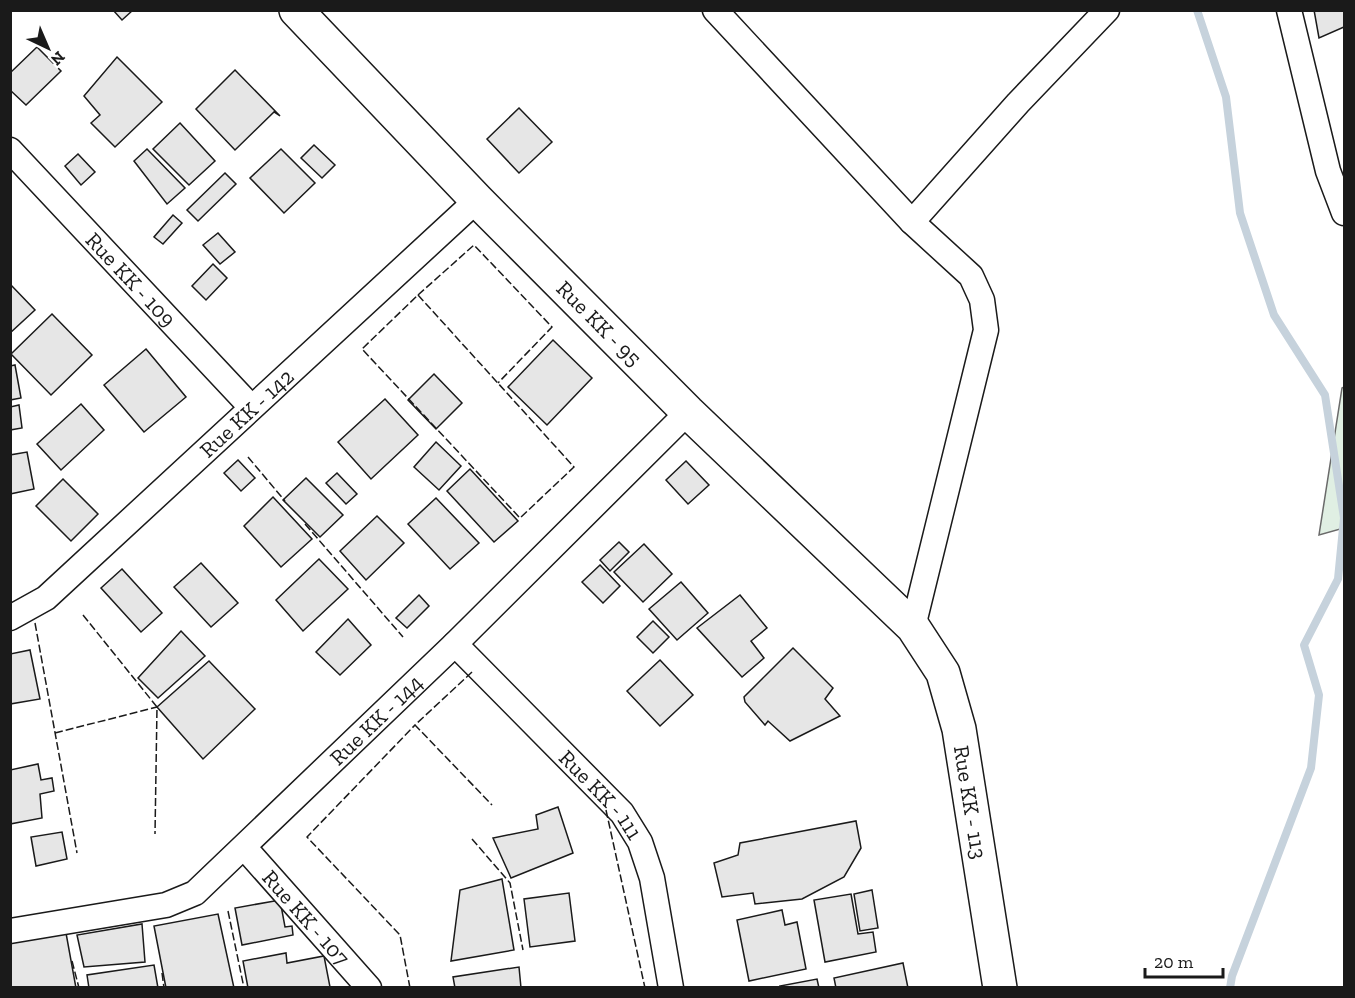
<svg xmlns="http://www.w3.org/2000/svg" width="1355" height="998" font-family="'Zilla Slab',serif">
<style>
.green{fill:#e0efe3;stroke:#6a6a6a;stroke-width:1.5}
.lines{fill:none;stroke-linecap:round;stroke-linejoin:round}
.stream{stroke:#c6d2dc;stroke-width:8}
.building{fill:#e6e6e6;stroke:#1a1a1a;stroke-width:1.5}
.street-casing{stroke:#1a1a1a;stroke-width:27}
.secondary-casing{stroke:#1a1a1a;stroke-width:36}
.street{stroke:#fff;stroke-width:24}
.secondary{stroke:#fff;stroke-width:33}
.fence{stroke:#1a1a1a;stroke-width:1.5;stroke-dasharray:8 3;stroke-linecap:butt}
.labels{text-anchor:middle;stroke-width:4.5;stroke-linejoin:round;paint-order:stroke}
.street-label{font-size:22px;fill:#1a1a1a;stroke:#fff}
</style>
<rect width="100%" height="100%" fill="#fff"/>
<polygon class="green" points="1344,387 1344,528 1319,535 1342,388"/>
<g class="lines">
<polyline class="stream" points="1197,10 1226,97 1240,213 1274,315 1325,395 1344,518 1338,579 1304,645 1319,695 1311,768 1232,976 1230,988"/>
</g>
<g class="building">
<polygon points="113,10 133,10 122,20"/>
<polygon points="1314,10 1344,10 1344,27 1319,38"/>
<polygon points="37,47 61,71 26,105 10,90 10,73"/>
<polygon points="117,57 162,102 115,147 91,123 100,115 84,96"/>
<polygon points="235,70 280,116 274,112 235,150 196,109"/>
<polygon points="519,108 552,142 519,173 487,139"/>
<polygon points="180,123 215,161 189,185 153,149"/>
<polygon points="314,145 335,165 322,178 301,158"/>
<polygon points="147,149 185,188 167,204 134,161"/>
<polygon points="281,149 315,183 284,213 250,178"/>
<polygon points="78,154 95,172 81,185 65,166"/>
<polygon points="225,173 236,184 198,221 187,210"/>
<polygon points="173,215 182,223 163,244 154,237"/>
<polygon points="218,233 235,252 220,264 203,245"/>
<polygon points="213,264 227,278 206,300 192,286"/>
<polygon points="10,284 35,310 10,333"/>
<polygon points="52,314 92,355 51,395 11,354"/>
<polygon points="553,340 592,378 547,425 508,387"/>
<polygon points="146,349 186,397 144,432 104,385"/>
<polygon points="15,365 21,398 10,400 10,366"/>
<polygon points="434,374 462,403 436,429 408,400"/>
<polygon points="385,399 418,435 371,479 338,442"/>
<polygon points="81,404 104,430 61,470 37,444"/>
<polygon points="19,405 22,428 10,430 10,407"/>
<polygon points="436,442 461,466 439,490 414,467"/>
<polygon points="27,452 34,489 10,494 10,455"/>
<polygon points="238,460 255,478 241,491 224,473"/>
<polygon points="686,461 709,485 688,504 666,480"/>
<polygon points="470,469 518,521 494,542 447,491"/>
<polygon points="337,473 357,494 346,504 326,483"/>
<polygon points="306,478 343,515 320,537 283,500"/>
<polygon points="63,479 98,514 71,541 36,506"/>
<polygon points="273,497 312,539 281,567 244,526"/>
<polygon points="436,498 479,543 450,569 408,524"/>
<polygon points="377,516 404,543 366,580 340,551"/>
<polygon points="619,542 629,552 610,571 600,560"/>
<polygon points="644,544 672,574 643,602 614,572"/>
<polygon points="319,559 348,589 303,631 276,600"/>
<polygon points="201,563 238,603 211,627 174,587"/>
<polygon points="600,565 620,586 603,603 582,582"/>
<polygon points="122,569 162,613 141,632 101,588"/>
<polygon points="681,582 708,613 677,640 649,609"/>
<polygon points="419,595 429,606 407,628 396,618"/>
<polygon points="740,595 767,628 751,641 764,658 742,677 697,628"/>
<polygon points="348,619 371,645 340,675 316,652"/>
<polygon points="653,621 669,637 653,653 637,637"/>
<polygon points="181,631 205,656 158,698 138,678"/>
<polygon points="793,648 833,688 825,699 840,716 790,741 768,721 765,725 745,702 744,697"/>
<polygon points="30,650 40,699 10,704 10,654"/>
<polygon points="660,660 693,695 660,726 627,691"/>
<polygon points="209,661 255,709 203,759 157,707"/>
<polygon points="38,764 41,780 52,778 54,791 40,794 42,818 10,824 10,770"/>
<polygon points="558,807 573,853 511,878 493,838 538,829 536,815"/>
<polygon points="856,821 861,848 844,877 802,899 755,904 753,893 722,897 714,863 738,855 740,843"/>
<polygon points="62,832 67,859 36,866 31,837"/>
<polygon points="502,879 514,950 451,961 460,890"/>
<polygon points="872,890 878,928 860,931 854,894"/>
<polygon points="569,893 575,941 530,947 524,899"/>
<polygon points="851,894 858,934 873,932 876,952 825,962 814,900"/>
<polygon points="280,900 285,927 292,926 293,935 242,945 235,908"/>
<polygon points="782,910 785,925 797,922 806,969 749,981 737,920"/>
<polygon points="218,914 234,988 166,988 154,926"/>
<polygon points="142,924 145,962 84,967 77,935"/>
<polygon points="66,933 76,988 10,988 10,942"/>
<polygon points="286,953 287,963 324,956 330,987 248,988 243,961"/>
<polygon points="903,963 908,988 836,988 834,978"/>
<polygon points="154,965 158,988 89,988 87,975"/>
<polygon points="519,967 521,988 455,988 453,977"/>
<polygon points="817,979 819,988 781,988 780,986"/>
</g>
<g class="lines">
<defs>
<g id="street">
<polyline points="715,10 912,222 971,276 982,300 986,330 913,627"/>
<polyline points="1289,10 1328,171 1344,213"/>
<path id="s1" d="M10,150l241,257"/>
<polyline points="912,222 1018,103 1107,10"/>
<path id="s2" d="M10,618l36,-20 431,-398"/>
<path id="s3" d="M455,644l167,169 18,29 12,36 19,110"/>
<path id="s4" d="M244,847l125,141"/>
<path id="s5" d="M10,931l156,-26 29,-12 260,-249 233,-232"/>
</g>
<g id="secondary">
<path id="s6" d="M296,10l181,190 211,212 225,215 30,46 16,56 41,259"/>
</g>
</defs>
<use href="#street" class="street-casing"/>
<use href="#secondary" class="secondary-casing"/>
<use href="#street" class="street"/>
<use href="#secondary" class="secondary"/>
<g class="fence">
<polygon points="418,295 574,467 520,518 362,349"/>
<polyline points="418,295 474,245 552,327 498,383"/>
<polyline points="248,457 285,501"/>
<polyline points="305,524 403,637"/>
<polyline points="83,615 157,707 155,834"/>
<polyline points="35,623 77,853"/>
<polyline points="472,672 415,725 492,805"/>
<polyline points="55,733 157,707"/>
<polyline points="606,810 645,988"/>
<polyline points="472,839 510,883 523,950"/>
<polyline points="228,911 244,988"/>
<polyline points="72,961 79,988"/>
<polyline points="162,973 164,988"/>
<polyline points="410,988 400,935 307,837 415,725"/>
</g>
</g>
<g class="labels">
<g class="street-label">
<text dy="8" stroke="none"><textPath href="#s1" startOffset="177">Rue KK - 109</textPath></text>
<text dy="8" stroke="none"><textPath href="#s6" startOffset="436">Rue KK - 95</textPath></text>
<text dy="8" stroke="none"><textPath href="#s2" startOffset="314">Rue KK - 142</textPath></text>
<text dy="8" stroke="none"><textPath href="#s5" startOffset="440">Rue KK - 144</textPath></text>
<text dy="8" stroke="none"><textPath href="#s3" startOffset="210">Rue KK - 111</textPath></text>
<text dy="8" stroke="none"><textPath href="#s6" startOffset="1060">Rue KK - 113</textPath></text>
<text dy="8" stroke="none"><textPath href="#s4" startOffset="94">Rue KK - 107</textPath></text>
</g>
</g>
<rect width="1355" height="998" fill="none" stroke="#1a1a1a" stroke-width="24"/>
<g transform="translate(48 48) rotate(136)" stroke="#ffffff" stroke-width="4.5" paint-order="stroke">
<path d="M0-4.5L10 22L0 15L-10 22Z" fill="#1a1a1a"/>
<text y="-9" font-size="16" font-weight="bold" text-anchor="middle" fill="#1a1a1a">N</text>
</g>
<path d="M1145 968v9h78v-9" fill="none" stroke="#1a1a1a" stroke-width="3"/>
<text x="1154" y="968" font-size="18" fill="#1a1a1a" stroke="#ffffff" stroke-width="4.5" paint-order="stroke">20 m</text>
</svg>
